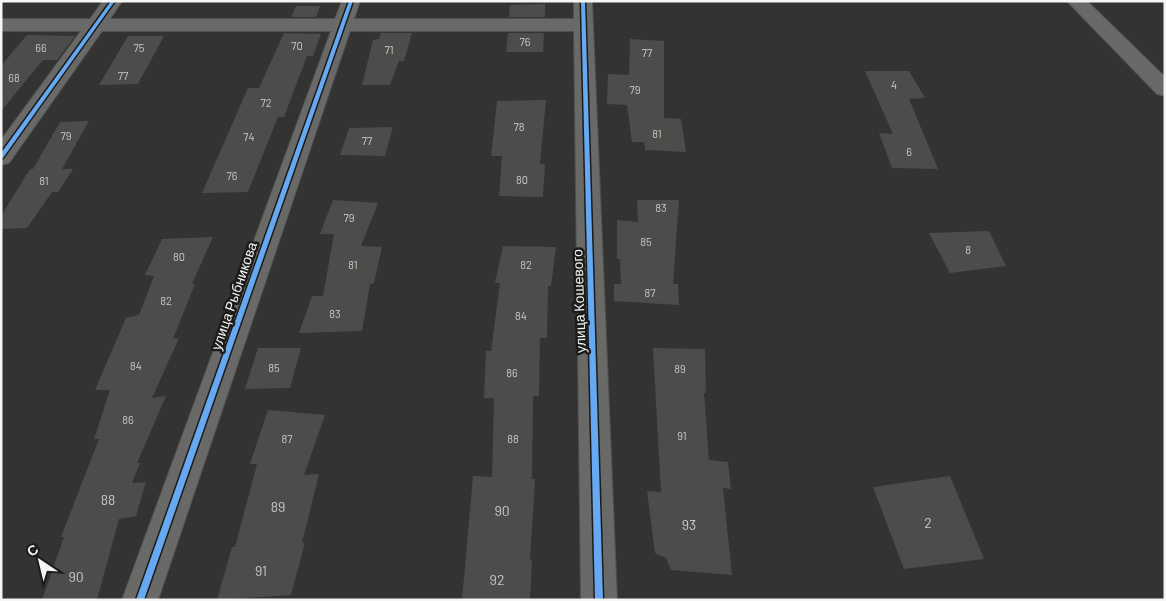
<svg xmlns="http://www.w3.org/2000/svg" width="1166" height="601" font-family="Barlow,sans-serif">
<style>
.building{fill:#4c4c4b}
.lines{fill:none;stroke-linecap:round;stroke-linejoin:round}
.minor-casing{stroke:#4f4f4e;stroke-width:2}
.minor{fill:#696968;fill-rule:evenodd}
.cycleway-casing{stroke:#1b1c1a;stroke-width:3}
.cycleway{fill:#66a8f1;fill-rule:evenodd}
.labels{text-anchor:middle;stroke-width:5;stroke-linejoin:round;paint-order:stroke}
.number-label{font-size:11px;fill:#cbcbc9}
.street-label{font-size:14px;fill:#f5f5f3;stroke:#1b1c1a}
.near-number-label{font-size:14px;fill:#cbcbc9}
</style>
<rect width="100%" height="100%" fill="#333332"/>
<g class="building">
<polygon points="545,4 545,17 509,17 510,5"/>
<polygon points="296,6 320,6 316,17 291,17"/>
<polygon points="284,33 321,34 313,56 307,56 284,117 278,117 248,192 202,193 248,88 259,88"/>
<polygon points="381,33 412,33 404,61 399,61 390,85 362,85 373,40 379,39"/>
<polygon points="508,33 544,33 543,52 506,52"/>
<polygon points="27,35 75,36 57,60 43,60 1,111 1,66"/>
<polygon points="128,36 164,36 138,84 99,85"/>
<polygon points="630,39 664,41 664,118 681,119 686,152 645,150 644,142 632,142 627,105 607,104 608,74 629,75"/>
<polygon points="865,71 909,71 925,98 909,99 938,169 892,168 879,133 893,134"/>
<polygon points="546,100 540,164 545,164 543,197 499,196 502,156 491,156 497,101"/>
<polygon points="89,121 62,169 73,169 58,192 52,192 27,228 1,229 1,216 30,169 33,169 60,122"/>
<polygon points="393,127 385,156 340,155 349,128"/>
<polygon points="333,200 378,203 361,246 382,247 374,283 370,284 362,331 299,333 312,296 323,296 334,234 320,234"/>
<polygon points="637,200 679,200 673,284 678,284 679,305 614,301 614,284 621,284 620,259 617,259 617,220 638,222"/>
<polygon points="989,231 1006,266 950,273 929,233"/>
<polygon points="213,237 192,284 195,284 173,339 179,338 152,398 166,396 137,463 140,463 132,483 146,482 136,516 119,519 97,600 42,600 64,537 61,537 99,439 94,439 110,390 95,390 126,318 139,315 154,276 145,275 162,239"/>
<polygon points="503,246 556,247 551,286 548,286 547,338 540,338 539,396 533,396 532,479 535,479 530,560 532,560 530,600 462,600 473,476 492,477 494,398 484,398 486,351 491,351 500,283 495,283"/>
<polygon points="258,348 301,348 290,388 245,389"/>
<polygon points="653,348 705,349 706,393 704,393 709,460 728,462 731,489 723,488 732,575 671,570 666,558 655,553 647,491 661,492"/>
<polygon points="268,410 325,415 304,475 319,474 302,543 305,543 291,595 217,600 232,547 235,547 257,464 250,464"/>
<polygon points="950,476 984,559 904,569 873,487"/>
</g>
<g class="lines">
<defs>
<g id="minor">
<polygon points="103,1 122,1 110,19 335,19 342,1 360,1 354,19 574,19 574,1 592,1 617,600 581,600 574,31 350,31 158,600 122,600 331,31 102,31 9,163 1,165 1,140 81,31 1,31 1,19 90,19"/>
<polygon points="1067,1 1087,1 1165,77 1165,96 1157,94"/>
</g>
</defs>
<use href="#minor" class="minor-casing"/>
<use href="#minor" class="minor"/>
<defs>
<g id="cycleway">
<polygon points="111,1 115,1 3,158 1,159 1,153"/>
<polygon points="349,1 353,1 144,600 136,600"/>
<polygon points="581,1 585,1 603,600 595,600"/>
</g>
</defs>
<use href="#cycleway" class="cycleway-casing"/>
<use href="#cycleway" class="cycleway"/>
</g>
<g class="labels">
<g class="number-label">
<text x="525" y="46">76</text>
<text x="297" y="50">70</text>
<text x="41" y="52">66</text>
<text x="139" y="52">75</text>
<text x="389" y="54">71</text>
<text x="647" y="57">77</text>
<text x="123" y="80">77</text>
<text x="14" y="82">68</text>
<text x="894" y="89">4</text>
<text x="635" y="94">79</text>
<text x="266" y="107">72</text>
<text x="519" y="131">78</text>
<text x="657" y="138">81</text>
<text x="66" y="140">79</text>
<text x="249" y="141">74</text>
<text x="367" y="145">77</text>
<text x="909" y="156">6</text>
<text x="232" y="180">76</text>
<text x="522" y="184">80</text>
<text x="44" y="185">81</text>
<text x="661" y="212">83</text>
<text x="349" y="222">79</text>
<text x="646" y="246">85</text>
<text x="968" y="254">8</text>
<text x="179" y="261">80</text>
<text x="353" y="269">81</text>
<text x="526" y="269">82</text>
<text x="650" y="297">87</text>
<text x="166" y="305">82</text>
<text x="335" y="318">83</text>
<text x="521" y="320">84</text>
<text x="136" y="370">84</text>
<text x="274" y="372">85</text>
<text x="680" y="373">89</text>
<text x="512" y="377">86</text>
<text x="128" y="424">86</text>
<text x="682" y="440">91</text>
<text x="287" y="443">87</text>
<text x="513" y="443">88</text>
</g>
<g class="street-label">
<text transform="translate(234 296) rotate(-71)" y="5">улица Рыбникова</text>
<text transform="translate(579 301) rotate(-92)" y="5">улица Кошевого</text>
</g>
<g class="near-number-label">
<text x="108" y="505">88</text>
<text x="278" y="512">89</text>
<text x="502" y="516">90</text>
<text x="928" y="528">2</text>
<text x="689" y="530">93</text>
<text x="261" y="576">91</text>
<text x="76" y="582">90</text>
<text x="497" y="585">92</text>
</g>
</g>
<rect width="1166" height="601" fill="none" stroke="#f5f5f3" stroke-width="5"/>
<g transform="translate(40 561) rotate(325)" stroke="#1b1c1a" stroke-width="4" paint-order="stroke">
<path d="M0-4L9 19L0 12L-9 19Z" fill="#f5f5f3"/>
<text y="-8" font-size="14" font-weight="bold" text-anchor="middle" fill="#f5f5f3">С</text>
</g>
</svg>
